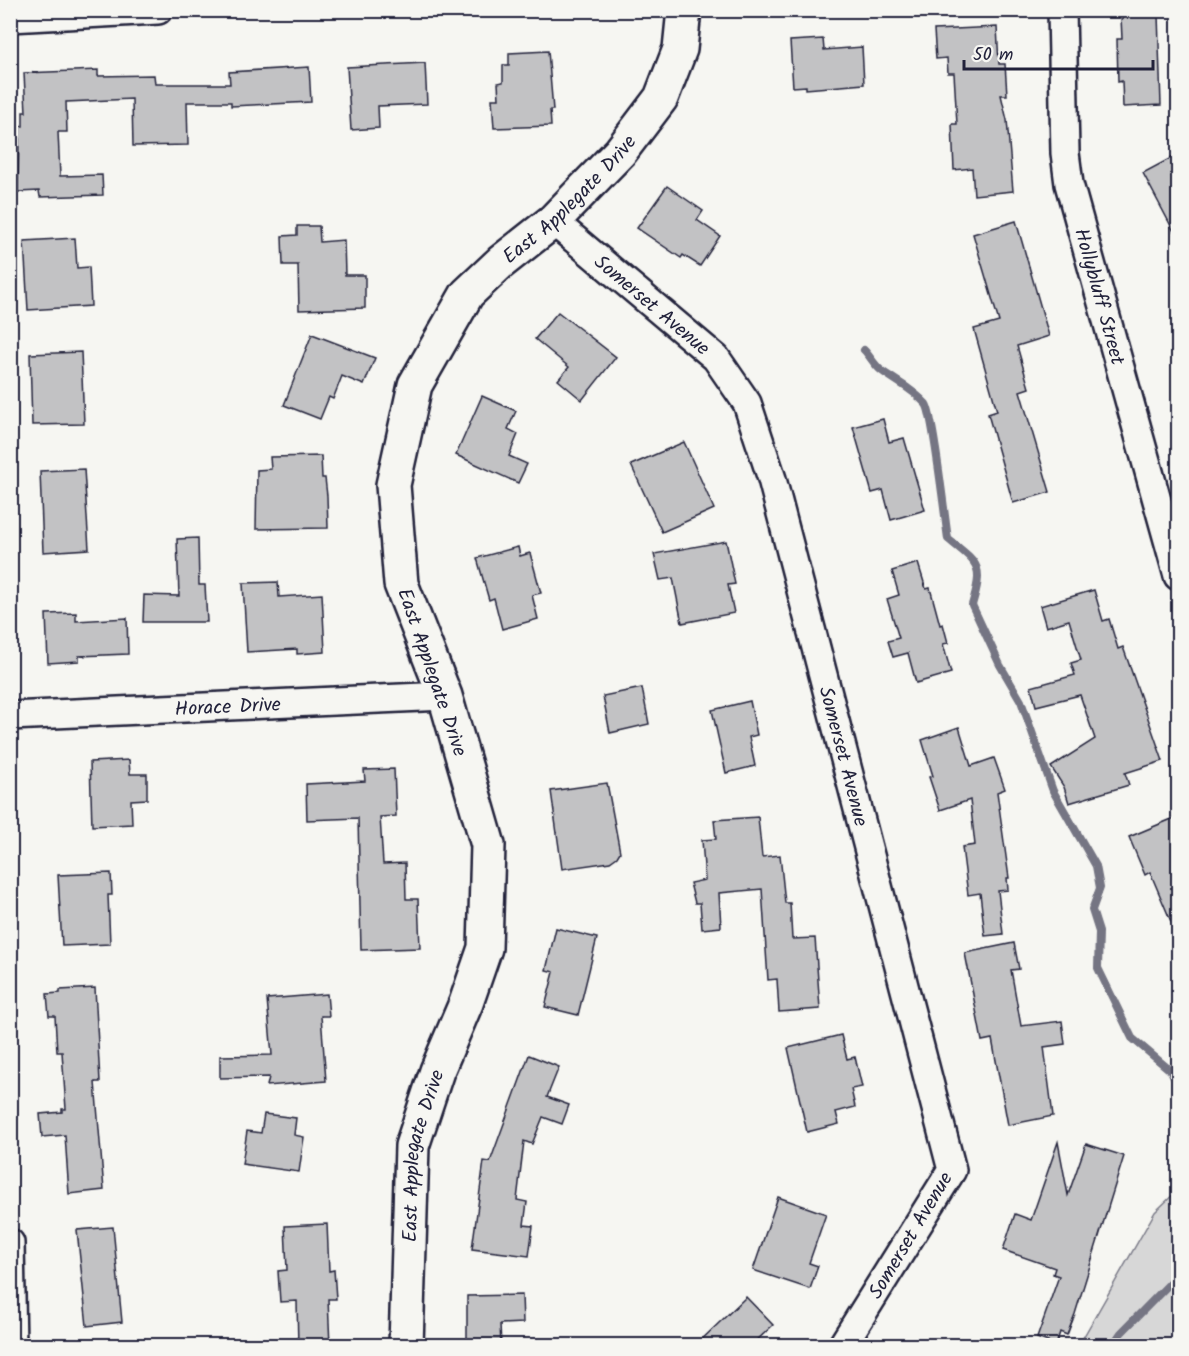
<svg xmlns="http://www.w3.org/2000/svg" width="1189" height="1356" font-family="Kalam,sans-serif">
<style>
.green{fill:#d7d7d7;stroke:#7c7c89;stroke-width:1.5}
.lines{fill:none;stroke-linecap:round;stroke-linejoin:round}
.stream{stroke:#757583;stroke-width:8}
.building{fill:#c2c2c4;stroke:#22223b;stroke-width:1.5}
.street-casing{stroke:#22223b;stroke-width:32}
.secondary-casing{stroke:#22223b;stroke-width:38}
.street{stroke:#f6f6f2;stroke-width:27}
.secondary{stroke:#f6f6f2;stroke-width:33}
.labels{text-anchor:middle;stroke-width:5;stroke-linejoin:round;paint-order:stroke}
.street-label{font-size:20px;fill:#22223b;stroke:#f6f6f2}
</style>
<rect width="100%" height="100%" fill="#f6f6f2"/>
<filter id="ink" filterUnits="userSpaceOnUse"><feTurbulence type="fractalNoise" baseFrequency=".0167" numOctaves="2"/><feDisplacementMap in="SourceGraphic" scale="12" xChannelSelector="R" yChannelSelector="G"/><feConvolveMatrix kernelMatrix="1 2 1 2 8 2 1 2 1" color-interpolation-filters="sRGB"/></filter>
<g filter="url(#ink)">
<polygon class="green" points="1178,1190 1178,1345 1079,1345 1155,1212"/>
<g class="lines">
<g class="stream">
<path d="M864,350c6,6 11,16 18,21 15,11 30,17 44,33 7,9 19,114 22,135 31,25 36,26 24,66l28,60 21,36 32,90 43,75 4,22 -8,22 7,22 -1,36 34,70 38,32 8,15"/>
<polyline points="1112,1346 1121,1333 1178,1275"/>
</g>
</g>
<g class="building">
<polygon points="1158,15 1161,105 1123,107 1122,81 1118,82 1117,39 1122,39 1121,17"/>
<polygon points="997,27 999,64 1005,64 1007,95 1001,95 1007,120 1013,191 974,195 972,168 954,170 952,124 957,124 954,73 948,73 947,58 936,59 934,30"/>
<polygon points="823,39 824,50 862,47 864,84 806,89 806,86 793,87 790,41"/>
<polygon points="548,51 553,110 550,110 551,126 494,128 492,99 499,99 498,83 503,82 503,65 509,65 509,53"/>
<polygon points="425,63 427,104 378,106 379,128 351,130 347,67"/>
<polygon points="309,67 311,102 231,106 231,102 187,102 188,145 133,146 132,99 66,102 67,132 58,132 60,176 102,175 103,195 40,197 39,191 18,192 19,126 23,126 23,112 26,112 24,73 98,70 98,76 154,75 155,84 230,84 229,72"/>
<polygon points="1173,157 1179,168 1179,241 1143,173"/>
<polygon points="667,186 703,211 697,220 720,236 700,266 683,255 681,258 637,228"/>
<polygon points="1016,221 1049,336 1017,346 1029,388 1020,391 1050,492 1013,503 988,414 997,411 974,329 999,322 973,234"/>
<polygon points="297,226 319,226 320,242 344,240 345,275 365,275 365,308 299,310 298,265 283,265 282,236 297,235"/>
<polygon points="75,238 77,268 89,267 91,306 28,310 24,241"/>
<polygon points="558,312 616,357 582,400 558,380 569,367 535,339"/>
<polygon points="312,334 375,358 364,385 342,376 333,399 329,397 320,419 284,405"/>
<polygon points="81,352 84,424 32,425 30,354"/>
<polygon points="482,396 516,411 508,429 518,434 509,456 527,464 518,483 456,455"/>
<polygon points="883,419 889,442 904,438 925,510 891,520 883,490 872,493 853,427"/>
<polygon points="684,442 714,509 662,532 631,465"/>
<polygon points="321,456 322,478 325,478 327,496 328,528 256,529 257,470 271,469 270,457"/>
<polygon points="84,469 89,549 43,552 40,471"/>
<polygon points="198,538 199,585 205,585 207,622 143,622 144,595 179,596 177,539"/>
<polygon points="726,541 735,584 728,585 734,613 682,623 673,578 660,580 654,554"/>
<polygon points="518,547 520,556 530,553 541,593 532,595 538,619 502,629 494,598 489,600 477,558"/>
<polygon points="918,563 926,589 930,588 940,625 943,624 948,643 943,644 951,673 916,683 908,653 893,657 888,641 899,638 887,599 899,595 892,571"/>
<polygon points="278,582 279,597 322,594 325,652 297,654 297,649 247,652 243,583"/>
<polygon points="1094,590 1103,621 1109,619 1118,649 1123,647 1163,761 1125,773 1129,785 1069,803 1064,787 1051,767 1095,739 1080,695 1036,706 1031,687 1075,675 1071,663 1081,660 1069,620 1046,627 1040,606"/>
<polygon points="76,613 76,621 127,618 128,654 79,656 79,661 48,663 46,614"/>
<polygon points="642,688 649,724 610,733 603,696"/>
<polygon points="750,701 757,735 749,737 755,766 726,773 712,710"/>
<polygon points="959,727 971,766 994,758 1005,789 997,792 1009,878 1007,878 1008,890 998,891 1003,934 985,936 980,893 968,895 962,847 975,845 970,800 940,810 929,777 933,776 922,740"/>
<polygon points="129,760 130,774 147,774 147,799 131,800 132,824 92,826 90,762"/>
<polygon points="394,769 396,816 380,817 383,864 405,863 406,899 418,899 420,948 361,950 358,818 307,820 306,784 365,781 364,770"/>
<polygon points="607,783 620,852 617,857 610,862 562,869 551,791"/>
<polygon points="1179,816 1179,938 1178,938 1150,872 1145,875 1129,837"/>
<polygon points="758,817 762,857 780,855 785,903 790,903 792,939 815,938 820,1009 779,1012 777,979 768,980 762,889 719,893 721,927 702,929 700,903 695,903 690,883 705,880 702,840 716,839 714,820"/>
<polygon points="111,873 112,895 108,895 110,944 62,946 58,875"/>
<polygon points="556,928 597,938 578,1015 545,1007 554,972 546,970"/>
<polygon points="1014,943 1019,969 1011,970 1021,1026 1062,1021 1065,1044 1044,1047 1053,1116 1008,1125 992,1039 982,1041 965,953"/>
<polygon points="95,988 100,1082 95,1082 104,1190 69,1194 65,1135 42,1137 40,1114 62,1112 62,1109 66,1109 62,1052 57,1052 55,1016 49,1016 47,994 60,993 60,990"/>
<polygon points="327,994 329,1016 321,1016 326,1081 267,1086 269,1077 220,1078 220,1056 272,1055 267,999"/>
<polygon points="841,1035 847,1059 855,1057 862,1087 851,1089 855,1107 836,1112 839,1124 807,1132 788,1048"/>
<polygon points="529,1055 559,1067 547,1097 569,1105 562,1124 543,1117 532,1144 524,1141 517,1200 527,1202 524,1225 533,1226 529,1256 472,1249 484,1161 490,1162"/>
<polygon points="264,1114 296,1118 294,1135 304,1137 299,1172 242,1164 247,1131 261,1133"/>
<polygon points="1058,1142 1068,1195 1086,1144 1124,1156 1075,1314 1067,1335 1060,1332 1056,1345 1037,1338 1059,1276 1053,1274 1055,1268 1003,1250 1015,1214 1031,1220"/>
<polygon points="778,1197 826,1214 809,1263 818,1266 810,1289 753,1270"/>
<polygon points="327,1224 329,1271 334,1270 336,1299 328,1299 330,1346 298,1346 297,1301 280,1302 278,1271 287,1270 285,1226"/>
<polygon points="113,1227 122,1322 87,1326 77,1230"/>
<polygon points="522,1295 523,1323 500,1324 501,1346 467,1346 467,1296"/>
<polygon points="746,1297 773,1325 751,1346 695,1346"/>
</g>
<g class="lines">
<defs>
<g id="street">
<path id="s1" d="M1062,10l3,143 4,31 109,392"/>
<polyline points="10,18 158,10"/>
<path id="s2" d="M553,221l163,137 31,45 25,76 180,691 -110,176"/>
<path id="s3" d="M10,716l435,-20"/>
<polyline points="10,1243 12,1346"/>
</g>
<g id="secondary">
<path id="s4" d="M406,1346l6,-200 25,-75 29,-68 19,-55 3,-103 -43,-149 -44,-112 -8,-99 22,-100 52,-91 34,-32 52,-41 67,-69 41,-54 19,-49 4,-39"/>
</g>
</defs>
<use href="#street" class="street-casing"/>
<use href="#secondary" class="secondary-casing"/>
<use href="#street" class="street"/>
<use href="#secondary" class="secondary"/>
</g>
</g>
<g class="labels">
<g class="street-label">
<text dy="7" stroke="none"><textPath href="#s4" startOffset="1236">East Applegate Drive</textPath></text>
<text dy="7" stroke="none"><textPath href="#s1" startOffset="291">Hollybluff Street</textPath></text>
<text dy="7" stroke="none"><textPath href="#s2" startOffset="130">Somerset Avenue</textPath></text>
<text transform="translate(433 672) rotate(71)" y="7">East Applegate Drive</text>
<text dy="7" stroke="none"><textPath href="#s3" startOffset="218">Horace Drive</textPath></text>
<text dy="7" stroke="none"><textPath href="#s2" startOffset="634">Somerset Avenue</textPath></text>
<text dy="7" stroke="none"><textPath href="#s4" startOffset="192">East Applegate Drive</textPath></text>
<text transform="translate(910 1235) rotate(-59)" y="7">Somerset Avenue</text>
</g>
</g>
<rect width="1189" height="1356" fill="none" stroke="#f6f6f2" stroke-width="36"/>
<rect x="18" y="18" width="1153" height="1320" fill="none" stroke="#22223b" stroke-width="2" filter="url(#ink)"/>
<path d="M964 60v9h189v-9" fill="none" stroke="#22223b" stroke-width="3"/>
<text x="973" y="60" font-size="18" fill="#22223b" stroke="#f6f6f2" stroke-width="4.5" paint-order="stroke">50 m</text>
</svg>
